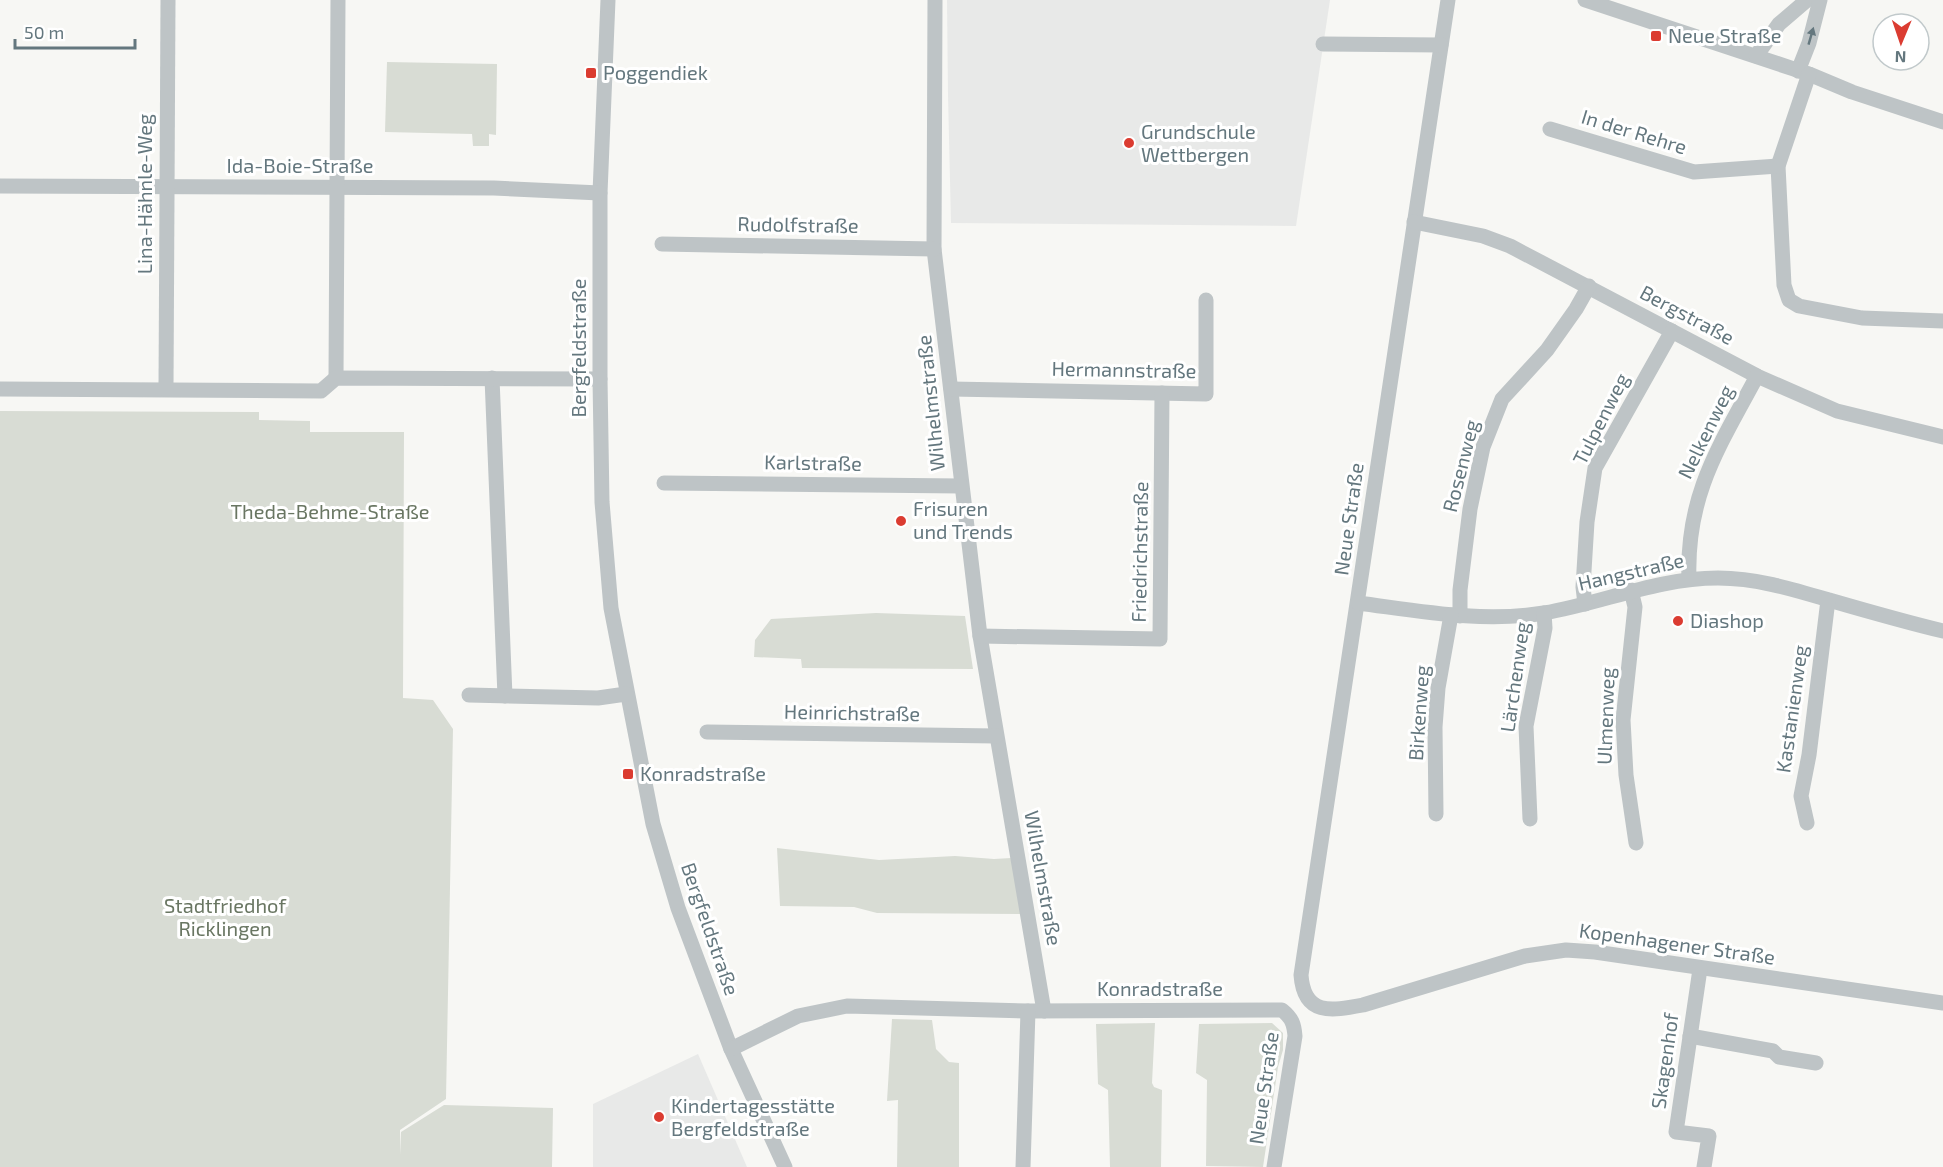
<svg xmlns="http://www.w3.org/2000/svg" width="1943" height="1167" font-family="'Exo 2',sans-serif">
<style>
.built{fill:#e8e9e8}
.green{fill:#d8dcd4}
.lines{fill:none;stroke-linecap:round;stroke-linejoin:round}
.minor{stroke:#bec4c6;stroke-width:15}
.oneway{fill:#64777e}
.poi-dot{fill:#db3c31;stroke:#fff;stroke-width:2}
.labels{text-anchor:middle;stroke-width:6;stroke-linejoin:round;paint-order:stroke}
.poi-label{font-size:20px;fill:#64777e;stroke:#fff;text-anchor:start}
.street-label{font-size:20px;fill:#64777e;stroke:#fff}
.park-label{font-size:20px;fill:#697662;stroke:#fff}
</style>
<rect width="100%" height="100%" fill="#f7f7f4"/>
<g class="built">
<polygon points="947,0 1330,0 1296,226 951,223 948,95"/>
<polygon points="698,1054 747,1167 593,1167 593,1104"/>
</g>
<g class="green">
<polygon points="387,62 497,64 496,135 489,134 489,146 473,146 472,134 385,132"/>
<polygon points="0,411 259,412 259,420 310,421 310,432 404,432 403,698 433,700 453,729 446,1099 400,1130 400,1155 401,1132 444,1105 553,1108 552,1167 0,1167"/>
<polygon points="876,613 965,616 973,669 802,668 801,659 754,657 755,640 771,619"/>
<polygon points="777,848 879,860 955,856 994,859 1011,858 1022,914 877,913 854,907 780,906"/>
<polygon points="892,1019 932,1020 936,1049 949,1062 959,1063 959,1167 897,1167 898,1100 887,1101"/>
<polygon points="1155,1023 1152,1083 1154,1087 1162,1090 1161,1167 1110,1167 1108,1090 1098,1084 1096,1024"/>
<polygon points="1272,1023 1283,1033 1283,1050 1278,1067 1263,1167 1206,1166 1207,1080 1196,1073 1199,1024"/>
</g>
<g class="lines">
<g class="minor">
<polyline points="608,0 600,193 600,379 602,502 611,608 653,824 678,908 731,1049 785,1167"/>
<polyline points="935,0 934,249 980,636 1044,1011"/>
<path d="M1448,0l-147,975c3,41 30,36 62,30l162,-49 41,-6 29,2 348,51"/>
<polyline points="1585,0 1809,74 1852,92 1943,122"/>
<polyline points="1323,44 1441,45"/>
<polyline points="1756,56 1779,24 1807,0"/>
<polyline points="1798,71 1809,43 1820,0"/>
<polyline points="1809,74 1778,166 1784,285 1789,300 1799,306 1862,318 1943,321"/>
<polyline points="1550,129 1694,172 1778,166"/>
<polyline points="0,186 494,188 600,193"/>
<polyline points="1414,222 1483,236 1510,246 1757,376 1837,411 1943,437"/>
<polyline points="662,244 934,249"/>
<polyline points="336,378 338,0"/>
<polyline points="492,378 505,696"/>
<polyline points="0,389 321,391 336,378 600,379"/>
<polyline points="166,389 168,0"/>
<polyline points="951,389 1206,394 1206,300"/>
<polyline points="664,483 961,486"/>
<path d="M1689,579c-3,-84 30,-132 68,-203"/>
<polyline points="1631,590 1635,607 1623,720 1626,775 1636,843"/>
<path d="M1358,603c62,8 124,20 186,10 59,-10 113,-35 174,-35 38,0 74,11 111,22 38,11 76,22 114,31"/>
<polyline points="1585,604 1583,587 1587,522 1595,468 1672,331"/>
<polyline points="1460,616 1460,590 1470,509 1483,447 1502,399 1547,350 1576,309 1589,286"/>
<polyline points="980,636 1160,639 1162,393"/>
<polyline points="469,695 598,698 626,694"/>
<polyline points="707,732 996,736"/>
<polyline points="1436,814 1435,727 1438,688 1451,615"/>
<polyline points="1530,819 1526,726 1545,628 1544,613"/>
<polyline points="1807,823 1801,796 1809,755 1828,600"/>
<polyline points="1700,969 1676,1132 1709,1136 1704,1167"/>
<polyline points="1690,1036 1773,1051 1779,1057 1816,1063"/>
<path d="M731,1049l67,-33 49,-10 181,5 254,-1c10,8 12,14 13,26l-21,131"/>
<polyline points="1023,1167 1028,1011"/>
</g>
</g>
<defs><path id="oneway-solid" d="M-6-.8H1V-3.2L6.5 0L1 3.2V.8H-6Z" transform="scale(1.5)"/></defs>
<use class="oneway" href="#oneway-solid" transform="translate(1811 36) rotate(-74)"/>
<g class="poi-dot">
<rect x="1650" y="30" width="12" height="12" rx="3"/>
<rect x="585" y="67" width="12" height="12" rx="3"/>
<circle cx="1129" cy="143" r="6"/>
<circle cx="901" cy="521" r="6"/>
<circle cx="1678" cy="621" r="6"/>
<rect x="622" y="768" width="12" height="12" rx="3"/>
<circle cx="659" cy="1117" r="6"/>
</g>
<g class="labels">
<g class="poi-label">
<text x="1668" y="43">Neue Straße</text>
<text x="603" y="80">Poggendiek</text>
<text x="1141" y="139">Grundschule<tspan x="1141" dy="23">Wettbergen</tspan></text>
<text x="913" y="516">Frisuren<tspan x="913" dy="23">und Trends</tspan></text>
<text x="1690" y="628">Diashop</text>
<text x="640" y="781">Konradstraße</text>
<text x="671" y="1113">Kindertagesstätte<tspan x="671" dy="23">Bergfeldstraße</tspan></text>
</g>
<g class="street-label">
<text transform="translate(1634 132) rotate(17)" y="7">In der Rehre</text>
<text x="300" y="173">Ida-Boie-Straße</text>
<text transform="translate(145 194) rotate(-90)" y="7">Lina-Hähnle-Weg</text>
<text transform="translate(798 225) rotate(1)" y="7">Rudolfstraße</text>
<text transform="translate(1687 315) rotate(28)" y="7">Bergstraße</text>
<text transform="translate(579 348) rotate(-90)" y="7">Bergfeldstraße</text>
<text transform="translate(1124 370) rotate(1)" y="7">Hermannstraße</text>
<text transform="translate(931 403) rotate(-96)" y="7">Wilhelmstraße</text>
<text transform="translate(1601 419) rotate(-63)" y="7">Tulpenweg</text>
<text transform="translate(1706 432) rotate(-64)" y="7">Nelkenweg</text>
<text transform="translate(813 463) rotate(1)" y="7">Karlstraße</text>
<text transform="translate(1461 466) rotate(-76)" y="7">Rosenweg</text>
<text transform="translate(1349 519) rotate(-82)" y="7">Neue Straße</text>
<text transform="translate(1140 552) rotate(-89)" y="7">Friedrichstraße</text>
<text transform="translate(1631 572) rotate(-13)" y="7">Hangstraße</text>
<text transform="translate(1515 677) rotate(-82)" y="7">Lärchenweg</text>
<text transform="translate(1792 709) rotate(-82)" y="7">Kastanienweg</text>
<text transform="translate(852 713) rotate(1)" y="7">Heinrichstraße</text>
<text transform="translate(1419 713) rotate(-86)" y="7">Birkenweg</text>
<text transform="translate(1606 716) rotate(-88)" y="7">Ulmenweg</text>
<text transform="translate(1043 878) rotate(80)" y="7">Wilhelmstraße</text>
<text transform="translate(710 929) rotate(71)" y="7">Bergfeldstraße</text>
<text transform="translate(1677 944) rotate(8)" y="7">Kopenhagener Straße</text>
<text x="1160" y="996">Konradstraße</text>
<text transform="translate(1665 1061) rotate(-82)" y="7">Skagenhof</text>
<text transform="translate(1264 1088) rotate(-82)" y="7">Neue Straße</text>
</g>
<g class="park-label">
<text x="330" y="519">Theda-Behme-Straße</text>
<text x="225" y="913">Stadtfriedhof<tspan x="225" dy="23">Ricklingen</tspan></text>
</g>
</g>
<g transform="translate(1901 42) rotate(182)"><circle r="28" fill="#ffffff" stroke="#c1c9cb" stroke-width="1.5"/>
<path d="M0-4.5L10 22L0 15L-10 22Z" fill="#db3c31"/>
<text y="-9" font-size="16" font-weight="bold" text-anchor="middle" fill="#64777e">N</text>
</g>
<path d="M15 39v9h120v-9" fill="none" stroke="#64777e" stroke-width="3"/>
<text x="24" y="39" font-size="18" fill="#64777e" stroke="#ffffff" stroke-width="4.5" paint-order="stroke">50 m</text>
</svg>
